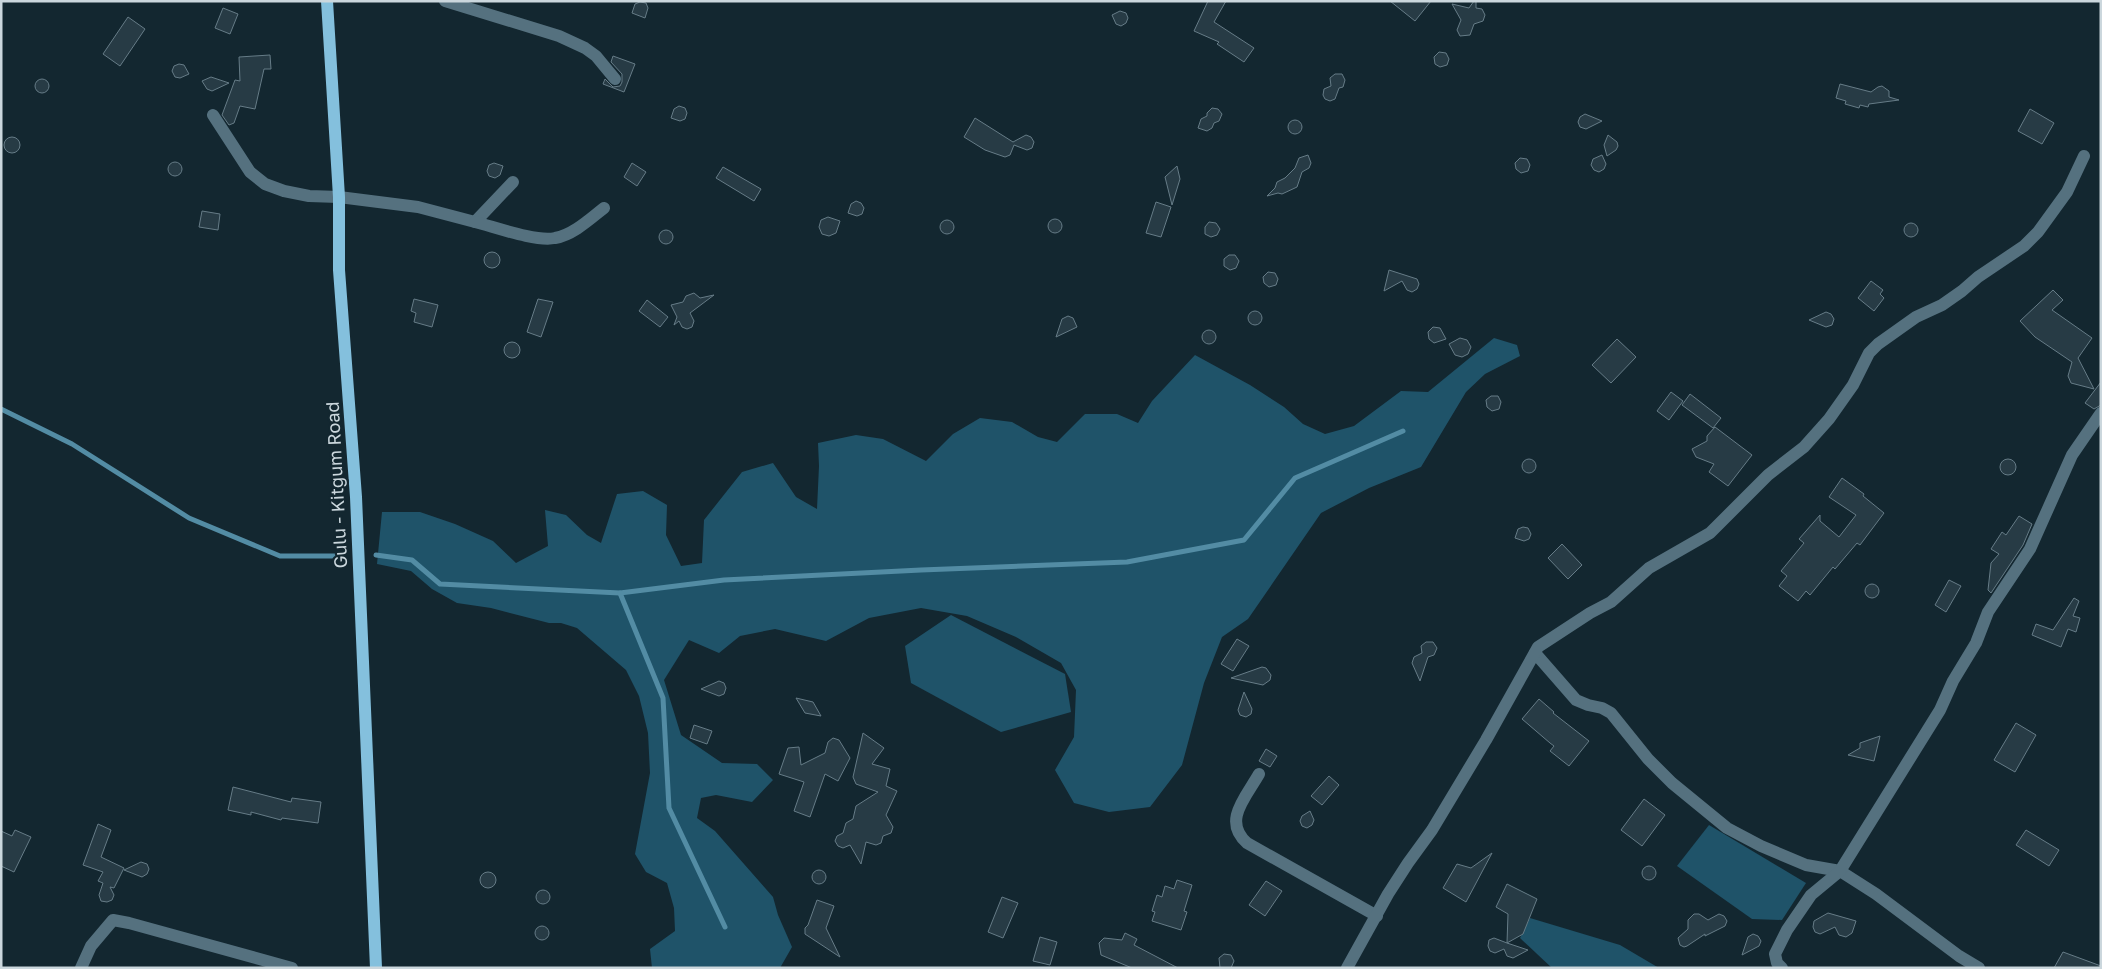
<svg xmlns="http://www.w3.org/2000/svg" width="2102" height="969" font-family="'Golos Text',sans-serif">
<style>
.green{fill:#1f5369}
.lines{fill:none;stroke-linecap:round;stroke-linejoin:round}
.stream{stroke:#538ca4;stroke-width:5}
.building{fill:#273b45;stroke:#667c87}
.minor{stroke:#55717f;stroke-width:12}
.major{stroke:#84c0dd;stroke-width:12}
.labels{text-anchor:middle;stroke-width:4.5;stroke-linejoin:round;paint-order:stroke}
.street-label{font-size:18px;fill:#cbd7dd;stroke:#132730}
</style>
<rect width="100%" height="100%" fill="#132730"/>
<g class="green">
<polygon points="1494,338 1517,345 1520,356 1485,374 1466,392 1421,467 1369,488 1321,513 1248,619 1222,637 1204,683 1182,765 1150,807 1109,812 1074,803 1055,770 1074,737 1076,690 1061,663 1016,637 967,616 921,608 869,618 826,641 775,629 740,636 719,653 689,640 664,680 681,735 722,763 757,764 773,780 752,802 716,795 701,798 697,818 715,831 773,897 778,915 792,947 780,968 652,968 650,949 675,931 674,908 667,883 646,872 635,854 650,773 648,733 639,696 626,670 577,628 561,623 549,623 491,608 457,603 432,589 411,571 377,564 382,512 420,512 455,524 493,541 516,563 548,546 545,510 566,515 587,535 601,543 617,494 643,491 667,505 666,535 681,566 702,563 704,520 742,472 773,463 796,497 817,509 819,466 818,443 856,435 883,439 926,461 953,434 980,418 1012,422 1038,437 1057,442 1085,414 1117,414 1138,423 1152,401 1195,355 1250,385 1284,407 1303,424 1325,434 1354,426 1401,391 1428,392"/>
<polygon points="951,615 1065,674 1071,712 1001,732 911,683 905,646"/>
<polygon points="1709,825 1806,883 1782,920 1752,919 1677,866"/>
<polygon points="1530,918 1620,945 1659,968 1552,968 1520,938"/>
</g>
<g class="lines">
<g class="stream">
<polyline points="1,409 72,444 189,518 280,556 335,556"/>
<polyline points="376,555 412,560 440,584 620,593 724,580 921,570 1127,562 1244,540 1295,478 1403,431"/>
<polyline points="620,593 663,698 669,808 725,927"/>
</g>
</g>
<g class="building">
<polygon points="1208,1 1226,1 1214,22 1254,48 1244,62 1217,44 1219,42 1194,31"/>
<polygon points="1390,1 1431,1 1415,21"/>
<polygon points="1474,1 1476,1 1476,8 1482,9 1485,15 1483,21 1474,24 1470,35 1460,36 1457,30 1461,20 1452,4 1469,8"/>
<polygon points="640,2 646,3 648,8 645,18 632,13 635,4"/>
<polygon points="223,8 238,14 230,34 215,28"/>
<polygon points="1120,11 1126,13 1128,18 1126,23 1121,26 1116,24 1112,15"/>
<polygon points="128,17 145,29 120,66 103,54"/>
<polygon points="1439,52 1446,53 1449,59 1447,65 1440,67 1435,64 1434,57"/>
<polygon points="270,55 271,69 264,69 255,109 240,106 234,123 229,125 222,115 235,80 240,81 239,57"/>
<polygon points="613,56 635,64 624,92 603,84 605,79 613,87 620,86 622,82 622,74 611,62"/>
<polygon points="179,64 184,65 189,74 180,78 175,77 172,71 174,66"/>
<polygon points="1335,74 1342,74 1345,80 1343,87 1339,88 1335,99 1330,101 1325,99 1323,95 1324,89 1331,86 1330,78"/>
<polygon points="211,77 229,83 212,91 207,89 202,81"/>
<circle cx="42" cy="86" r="7"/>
<polygon points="1840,84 1871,92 1878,87 1882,86 1889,91 1889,97 1899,100 1869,104 1868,107 1860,105 1859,108 1845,104 1846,101 1836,98"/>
<polygon points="679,106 685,108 687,113 685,119 680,121 671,118 674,109"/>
<polygon points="1212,108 1218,109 1222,114 1219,121 1214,123 1212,128 1207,131 1198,128 1201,119 1207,116 1207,113"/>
<polygon points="2030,109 2054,123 2042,144 2018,131"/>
<polygon points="1585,114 1602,121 1586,129 1580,127 1578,122 1580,117"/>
<polygon points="975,118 1013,142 1026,135 1031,137 1034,142 1032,148 1027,150 1014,145 1010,155 1005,157 985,150 964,137"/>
<circle cx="1295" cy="127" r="7"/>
<polygon points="1608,135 1617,142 1618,146 1616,150 1607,156 1604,145"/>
<circle cx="12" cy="145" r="8"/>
<polygon points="1308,155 1311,163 1309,168 1302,172 1297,187 1282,194 1278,193 1267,196 1275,188 1277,182 1285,178 1295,168 1299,158"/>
<polygon points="1602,155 1606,164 1604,169 1599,172 1594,170 1591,165 1593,159"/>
<polygon points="1520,158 1527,159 1530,165 1528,171 1521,173 1516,169 1515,163"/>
<circle cx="175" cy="169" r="7"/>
<polygon points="494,163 503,166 500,175 495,178 489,176 487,171 489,165"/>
<polygon points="632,163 646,172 637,186 624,177"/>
<polygon points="1177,166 1180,179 1172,205 1165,177"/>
<polygon points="723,167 761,189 754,201 716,178"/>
<polygon points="856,201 861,203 864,208 862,214 857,216 848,213 851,204"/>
<polygon points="1156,202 1171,207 1161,237 1146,233"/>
<polygon points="202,211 220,214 218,230 199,227"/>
<polygon points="828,217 840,221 836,233 829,236 822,234 819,227 821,220"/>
<circle cx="1055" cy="226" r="7"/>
<circle cx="947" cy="227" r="7"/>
<polygon points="1209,222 1216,223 1220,229 1217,235 1211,237 1205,234 1205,227"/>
<circle cx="1911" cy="230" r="7"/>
<circle cx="666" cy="237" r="7"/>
<circle cx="492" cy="260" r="8"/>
<polygon points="1229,255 1235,255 1239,261 1236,268 1230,270 1224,266 1224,259"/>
<polygon points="1389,270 1417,279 1419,284 1417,289 1412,292 1407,290 1402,281 1384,291"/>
<polygon points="1268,272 1275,273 1278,279 1276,285 1269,287 1264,283 1263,277"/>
<polygon points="1871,281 1883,290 1880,294 1884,298 1874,311 1858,298"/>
<polygon points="2053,290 2063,300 2052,310 2092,338 2078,358 2094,389 2071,383 2068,376 2072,362 2035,337 2020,321"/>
<polygon points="694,293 700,298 714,295 690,313 694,321 692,327 687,329 682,327 679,321 674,325 677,317 671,305 683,302 686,296"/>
<polygon points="414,299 438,305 432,327 414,322 416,313 411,311"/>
<polygon points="538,299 553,302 541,337 527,332"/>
<polygon points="647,300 668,317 660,327 639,311"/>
<circle cx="1255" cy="318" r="7"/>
<polygon points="1826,312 1831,314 1834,319 1832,325 1826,327 1809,320"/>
<polygon points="1068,316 1073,318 1077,327 1056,337 1062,319"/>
<polygon points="1433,327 1440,328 1446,339 1434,343 1429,339 1428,332"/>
<circle cx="1209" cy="337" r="7"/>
<polygon points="1460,338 1467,340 1471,347 1468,354 1462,357 1455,355 1449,344"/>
<polygon points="1617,339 1636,357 1611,383 1592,365"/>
<circle cx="512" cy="350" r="8"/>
<polygon points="2101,382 2101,405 2094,409 2085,403"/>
<polygon points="1671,392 1683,401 1669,420 1657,411"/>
<polygon points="1690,394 1721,418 1713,428 1682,405"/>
<polygon points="1491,396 1498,396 1501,402 1499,409 1492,411 1487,407 1486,400"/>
<polygon points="1715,427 1752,455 1728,486 1709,472 1714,464 1696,457 1692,449 1707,441 1707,436"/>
<circle cx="1529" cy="466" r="7"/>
<circle cx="2008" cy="467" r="8"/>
<polygon points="1842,478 1864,494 1863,496 1884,513 1860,545 1857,543 1835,569 1833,567 1810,595 1806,591 1798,601 1779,586 1787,576 1781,571 1804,543 1799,539 1820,515 1820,521 1839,537 1856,515 1829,497"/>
<polygon points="2019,516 2032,524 2023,545 1991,593 1988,590 1991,563 1999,554 1991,549 2002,532 2006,535"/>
<polygon points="1523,527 1528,528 1531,534 1529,539 1524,541 1515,538 1518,529"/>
<polygon points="1562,544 1582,565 1568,579 1548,558"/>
<polygon points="1949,580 1961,586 1946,612 1935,605"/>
<circle cx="1872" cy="591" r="7"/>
<polygon points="2074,598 2079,601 2073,616 2080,618 2076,632 2068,629 2061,647 2032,635 2036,624 2053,630"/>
<polygon points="1237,639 1249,646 1233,671 1221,664"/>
<polygon points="1426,642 1433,642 1437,648 1434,655 1428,657 1420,681 1412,663 1414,657 1422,653 1421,646"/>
<polygon points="1262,667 1266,668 1271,675 1270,680 1263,685 1231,678"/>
<polygon points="719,681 724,683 726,688 724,694 719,696 701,689"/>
<polygon points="1244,692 1252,709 1251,714 1246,717 1240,715 1238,710"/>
<polygon points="796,698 813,702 821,716 805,713"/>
<polygon points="1539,699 1554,712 1553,713 1589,741 1569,766 1550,751 1554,746 1550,743 1522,719"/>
<polygon points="2016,723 2036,735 2015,772 1994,760"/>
<polygon points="694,725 712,731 707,744 690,738"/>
<polygon points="863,733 884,748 872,764 890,769 886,786 897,791 886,815 893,827 891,833 883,836 881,843 876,845 866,842 861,864 850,845 843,848 838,846 835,841 837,836 843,833 846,823 853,819 856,806 878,792 856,784 853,777"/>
<polygon points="1880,736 1874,761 1848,755 1860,748 1860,743"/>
<polygon points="833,738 839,740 850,758 838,781 825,774 810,817 794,811 804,782 779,774 788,748 799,747 801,765 825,753 828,742"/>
<polygon points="1266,749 1277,756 1270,767 1259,761"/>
<polygon points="1329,776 1339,785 1322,805 1311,796"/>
<polygon points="233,787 291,802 292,798 321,802 318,823 282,818 281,820 251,812 251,815 228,810"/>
<polygon points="1644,799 1665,815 1642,846 1621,830"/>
<polygon points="1310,811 1314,820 1312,825 1307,828 1302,826 1300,821 1302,816"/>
<polygon points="98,824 111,830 101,857 124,868 114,888 110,887 114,895 112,900 107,902 101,901 99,895 103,883 98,881 103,872 83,865"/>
<polygon points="15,830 31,837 14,872 1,866 1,831 12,836"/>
<polygon points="2026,830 2059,850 2049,866 2016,845"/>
<polygon points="1492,853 1466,902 1443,888 1457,864 1471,868"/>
<polygon points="141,862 147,864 149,869 147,874 142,877 124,870"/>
<circle cx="1649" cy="873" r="7"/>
<circle cx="819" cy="877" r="7"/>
<circle cx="488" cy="880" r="8"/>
<polygon points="1177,880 1192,885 1184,911 1187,912 1181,930 1152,921 1155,912 1152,911 1157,895 1162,897 1165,886 1174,889"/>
<polygon points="1266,881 1282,891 1265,916 1249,905"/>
<polygon points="1507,884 1537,899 1523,934 1507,943 1528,950 1513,958 1507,956 1504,949 1495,953 1490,951 1488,946 1489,940 1494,938 1507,943 1508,914 1496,907"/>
<circle cx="543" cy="897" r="7"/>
<polygon points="1002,897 1018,903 1003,938 988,932"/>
<polygon points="817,900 834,906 826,928 840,957 805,934 805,928 808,925"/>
<polygon points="1828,913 1856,921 1852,933 1846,937 1839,935 1835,927 1820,934 1815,932 1813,927 1814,921"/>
<polygon points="1694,914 1699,914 1708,920 1719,914 1724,916 1727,921 1725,926 1705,936 1705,934 1687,946 1684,947 1680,945 1678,938 1688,929 1688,920"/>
<circle cx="542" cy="933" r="7"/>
<polygon points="1125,933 1137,939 1134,945 1178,968 1132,968 1101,955 1099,943 1104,938 1122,940"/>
<polygon points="1753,934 1758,936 1761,941 1759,946 1742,955 1748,937"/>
<polygon points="1040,937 1057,942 1050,965 1033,961"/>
<polygon points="2063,952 2101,966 2101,968 2054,968"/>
<polygon points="1224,954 1231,955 1234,961 1231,968 1220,968 1219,958"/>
</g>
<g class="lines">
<g class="minor">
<polyline points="445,1 559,36 585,48 596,56 615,79"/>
<polyline points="213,115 250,172 265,184 284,191 309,196 339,197 418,207 475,222 513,182"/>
<path d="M475,222c20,5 61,20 80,16 18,-3 35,-19 49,-30"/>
<polyline points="1535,653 1576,700 1588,705 1602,708 1611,713 1648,759 1672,783 1727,828 1761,846 1806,865 1840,871 1876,894 1959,956 1979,968"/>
<path d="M1259,774c-13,23 -37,47 -12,69l130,73"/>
<polyline points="81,968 91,946 113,920 129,923 292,968"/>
<polyline points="1347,968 1388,894 1408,863 1432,830 1486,740 1538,647 1590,613 1611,602 1649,568 1710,533 1768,475 1804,447 1829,419 1853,385 1869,353 1878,344 1916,317 1942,305 1962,291 1978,277 2024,246 2038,232 2067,192 2084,156"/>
<polyline points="1782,968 1777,963 1775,954 1787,930 1811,895 1840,871 1940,710 1953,681 1976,643 1988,612 2030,549 2072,455 2101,413"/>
</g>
<polyline class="major" points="327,1 339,197 339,270 356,497 376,968"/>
</g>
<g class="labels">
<g class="street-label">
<text transform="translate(337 485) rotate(-93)" y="6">Gulu - Kitgum Road</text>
</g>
</g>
<rect width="2102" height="969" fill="none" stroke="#cbd7dd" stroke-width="5"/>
</svg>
